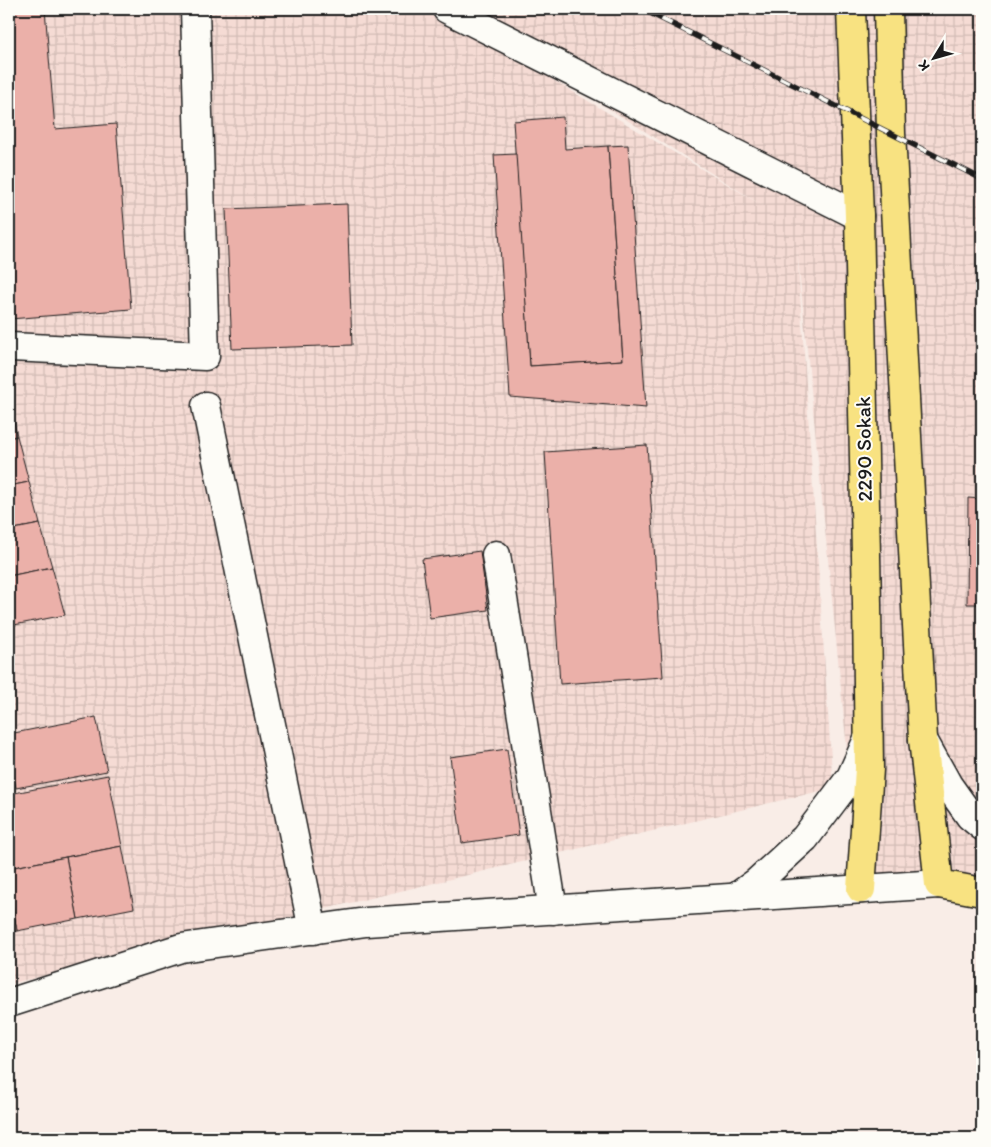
<svg xmlns="http://www.w3.org/2000/svg" width="991" height="1147" font-family="Itim,sans-serif">
<style>
.industrial{fill:url(#industrial-grid)}
.building{fill:#ebb0a9;stroke:#1c1c1c}
.lines{fill:none;stroke-linecap:round;stroke-linejoin:round}
.minor-casing{stroke:#1c1c1c;stroke-width:31}
.major-casing{stroke:#1c1c1c;stroke-width:31}
.minor{stroke:#fdfcf7;stroke-width:28}
.major{stroke:#f8e281;stroke-width:28}
.rail-casing{stroke:#1c1c1c;stroke-width:5.5}
.rail{stroke:#fdfcf7;stroke-width:4;stroke-dasharray:11;stroke-linecap:butt}
.labels{text-anchor:middle;stroke-width:4;stroke-linejoin:round;paint-order:stroke}
.street-label{font-size:21px;fill:#1c1c1c;stroke:#fdfcf7}
</style>
<defs>
<pattern id="industrial-grid" width="8" height="8" patternUnits="userSpaceOnUse" patternTransform="scale(1.25)"><rect width="8" height="8" fill="#f5dbd4"/><path d="M0 4h8M4 0v8" fill="none" stroke="#d1bbb5"/></pattern>
</defs>
<rect width="100%" height="100%" fill="#f9ede7"/>
<filter id="ink" filterUnits="userSpaceOnUse"><feTurbulence type="fractalNoise" baseFrequency=".02" numOctaves="2"/><feDisplacementMap in="SourceGraphic" scale="10" xChannelSelector="R" yChannelSelector="G"/><feConvolveMatrix kernelMatrix="1 2 1 2 8 2 1 2 1" color-interpolation-filters="sRGB"/></filter>
<g filter="url(#ink)">
<polygon class="industrial" points="9,9 435,9 765,207 451,9 982,9 982,881 861,889 797,249 833,788 9,984"/>
<g class="building">
<polygon points="9,9 45,9 55,129 116,124 131,309 10,319 9,302"/>
<polygon points="563,117 565,149 608,146 623,360 530,366 513,121"/>
<polygon points="628,145 646,408 510,397 494,155 516,154 530,366 623,360 608,146"/>
<polygon points="347,204 352,345 232,349 226,209"/>
<polygon points="9,397 17,436 9,438"/>
<polygon points="17,436 29,482 9,486 9,438"/>
<polygon points="647,445 663,677 560,684 545,452"/>
<polygon points="29,482 40,524 9,530 9,486"/>
<polygon points="968,498 982,499 982,604 967,604"/>
<polygon points="40,524 52,567 9,576 9,530"/>
<polygon points="480,551 488,610 430,618 422,559"/>
<polygon points="52,567 65,615 9,626 9,576"/>
<polygon points="96,717 107,771 16,788 9,751 9,734"/>
<polygon points="507,749 519,835 462,843 450,757"/>
<polygon points="108,775 122,846 9,868 9,794"/>
<polygon points="122,846 134,908 78,919 66,857"/>
<polygon points="66,857 78,919 17,931 9,886 9,868"/>
<polygon points="9,886 17,931 9,932"/>
</g>
<g class="lines">
<defs>
<g id="minor">
<polyline points="447,9 859,216"/>
<polyline points="10,347 205,356 195,9"/>
<polyline points="206,406 313,930"/>
<polyline points="496,555 553,910"/>
<polyline points="923,740 948,785 970,816 982,826"/>
<polyline points="735,898 757,882 805,838 851,777 868,739"/>
<polyline points="9,1003 181,948 366,922 939,884"/>
</g>
<g id="major">
<polyline points="851,9 859,216 867,604 869,769 861,889"/>
<polyline points="888,9 891,133 923,739 939,884"/>
<polyline points="939,884 982,892"/>
</g>
</defs>
<use href="#minor" class="minor-casing"/>
<use href="#major" class="major-casing"/>
<use href="#minor" class="minor"/>
<use href="#major" class="major"/>
<defs>
<polyline id="rail" points="642,9 982,179"/>
</defs>
<use href="#rail" class="rail-casing"/>
<use href="#rail" class="rail"/>
</g>
</g>
<g class="labels">
<g class="street-label">
<text transform="translate(864 449) rotate(-91)" y="7">2290 Sokak</text>
</g>
</g>
<rect width="991" height="1147" fill="none" stroke="#fdfcf7" stroke-width="30"/>
<rect x="15" y="15" width="961" height="1117" fill="none" stroke="#1c1c1c" stroke-width="2" filter="url(#ink)"/>
<g transform="translate(934 58) rotate(233)" stroke="#fdfcf7" stroke-width="4" paint-order="stroke">
<path d="M0-4L9 19L0 12L-9 19Z" fill="#1c1c1c"/>
<text y="-8" font-size="14" font-weight="bold" text-anchor="middle" fill="#1c1c1c">K</text>
</g>
</svg>
